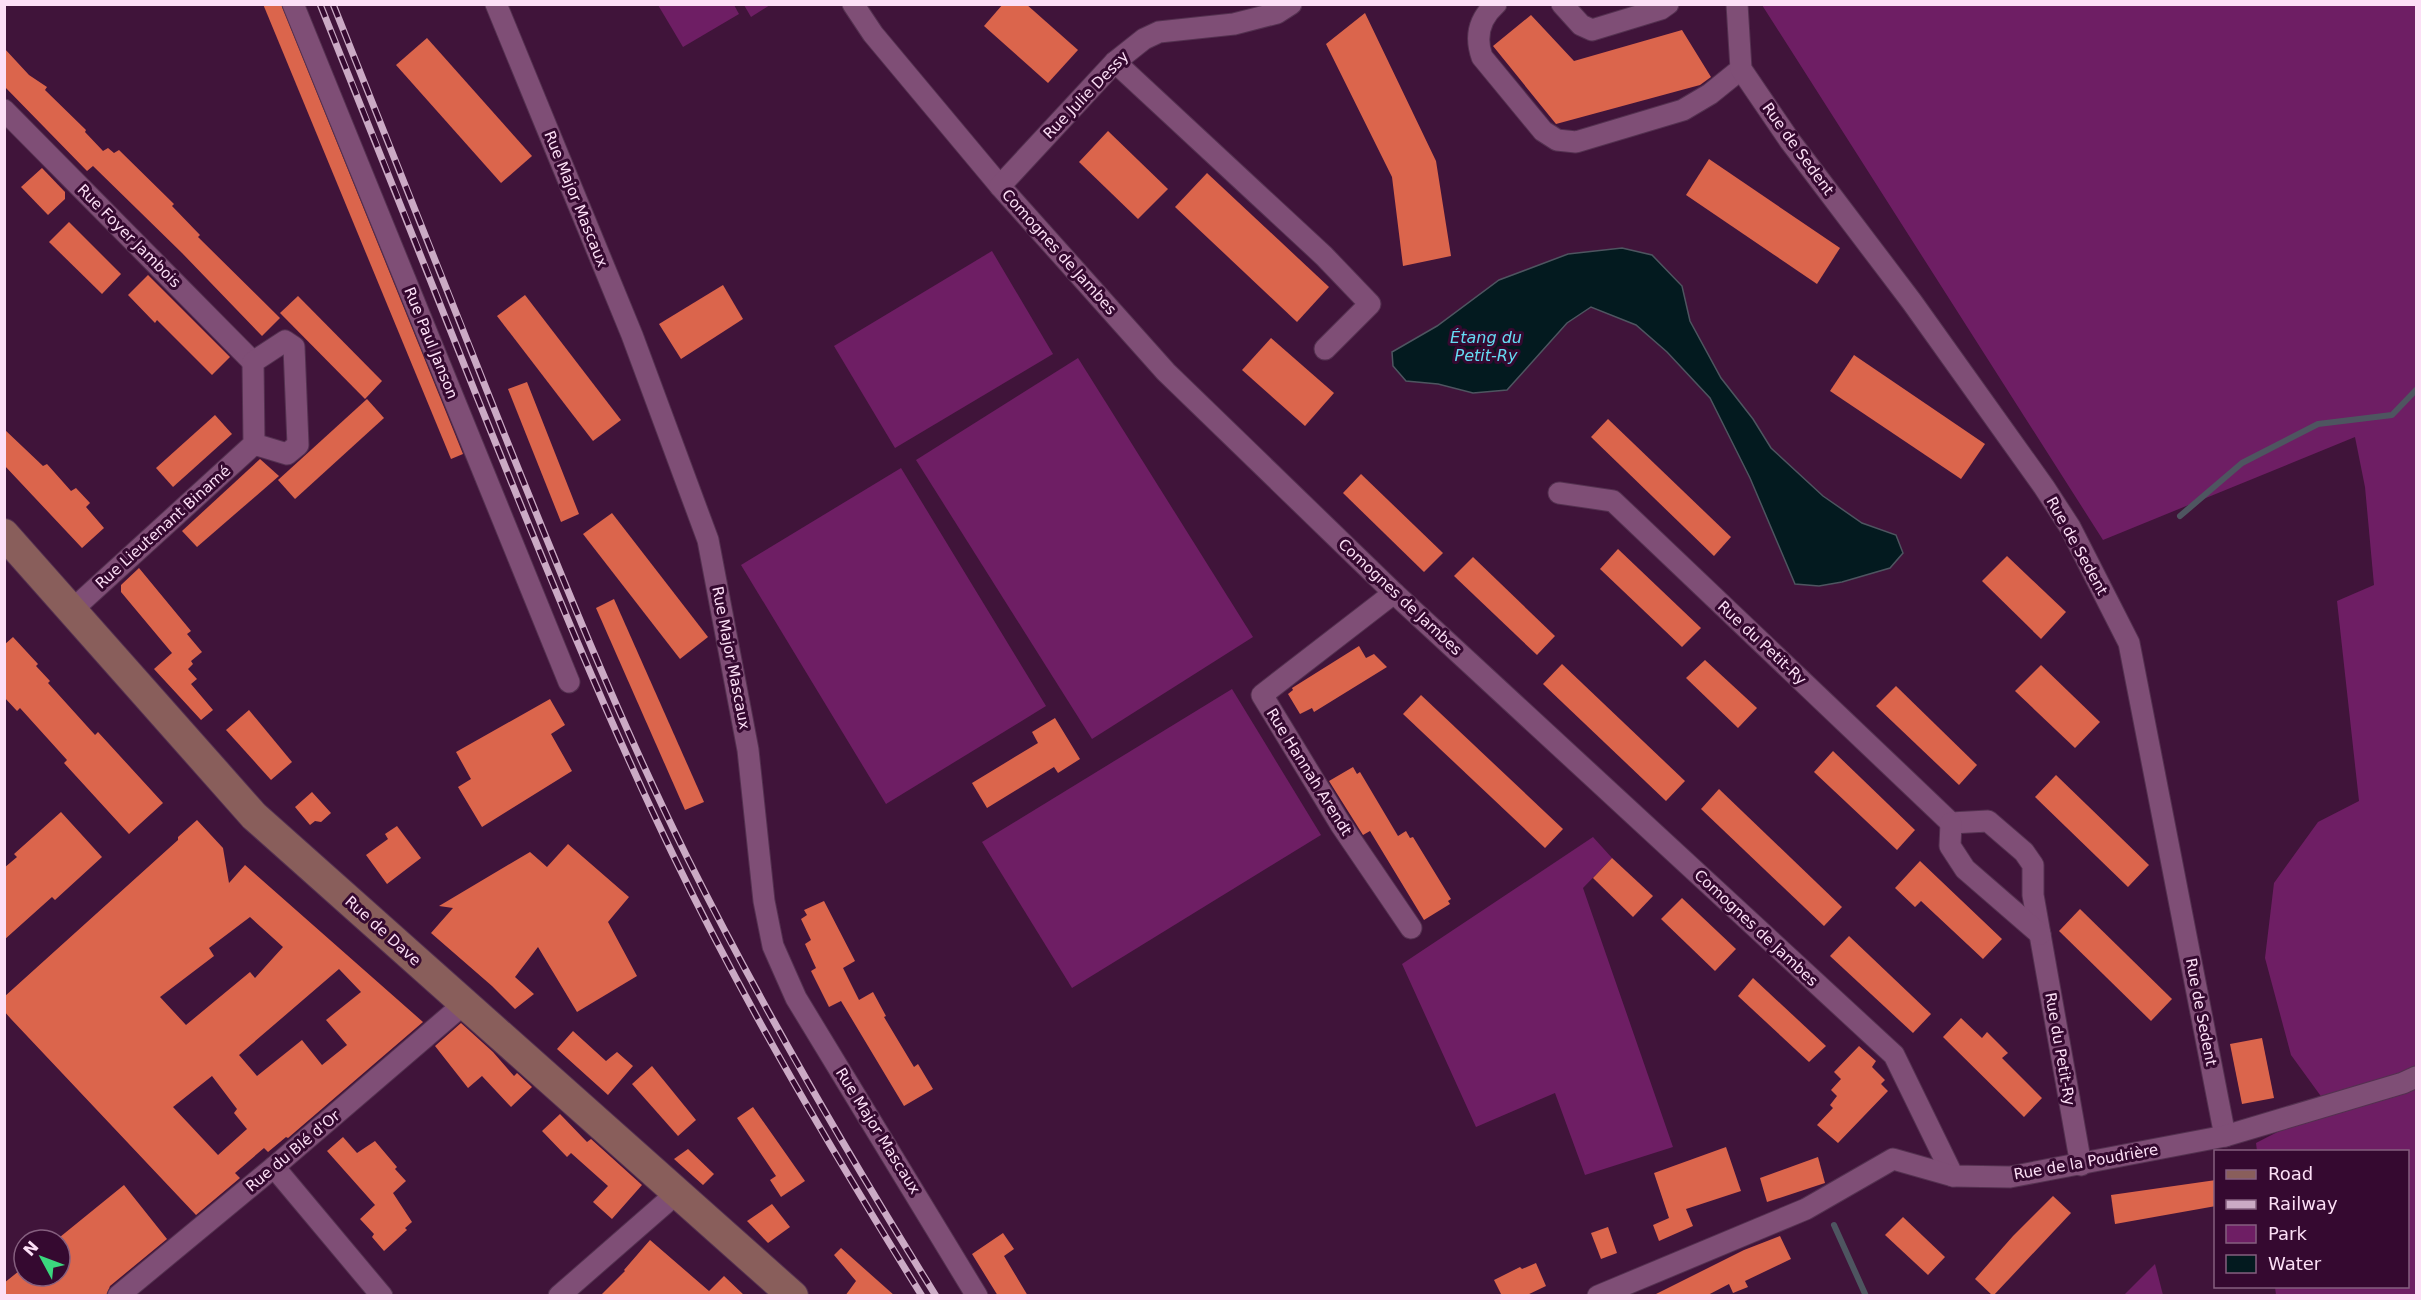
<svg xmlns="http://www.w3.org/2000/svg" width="2421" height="1300" font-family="'DejaVu Sans',sans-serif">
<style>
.green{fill:#6e1e64}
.water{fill:#031a1f;stroke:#4e5560;stroke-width:1.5}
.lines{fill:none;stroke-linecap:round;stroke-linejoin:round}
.stream{stroke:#4e5560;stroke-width:6}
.building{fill:#db654c;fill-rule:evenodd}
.minor-casing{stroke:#543150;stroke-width:23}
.secondary-casing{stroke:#543150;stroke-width:32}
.minor{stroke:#7f4e76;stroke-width:21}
.secondary{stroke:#895e5b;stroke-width:30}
.rail-casing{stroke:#cbaac5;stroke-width:7}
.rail{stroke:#350930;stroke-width:4.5;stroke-dasharray:14;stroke-linecap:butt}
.labels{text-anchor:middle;stroke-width:6;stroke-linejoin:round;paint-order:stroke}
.street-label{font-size:15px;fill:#fcdff6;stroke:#350930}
.water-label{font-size:16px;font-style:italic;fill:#65dbf3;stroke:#350930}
</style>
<rect width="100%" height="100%" fill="#40143a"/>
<g class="green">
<polygon points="658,5 734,5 739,14 683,47"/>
<polygon points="744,5 770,5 751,17"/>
<polygon points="1762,5 2416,5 2416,1295 2276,1295 2275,1287 2408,1286 2408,1152 2257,1151 2256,1143 2328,1106 2291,1055 2265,958 2274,883 2318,822 2359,801 2337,601 2374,585 2365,487 2355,437 2103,540"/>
<polygon points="992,251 1053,354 895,448 834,346"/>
<polygon points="1078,358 1253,637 1092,739 916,460"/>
<polygon points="901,468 1046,706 886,804 741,565"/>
<polygon points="1232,689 1321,835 1072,988 982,842"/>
<polygon points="1593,837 1612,858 1583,888 1673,1147 1585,1175 1555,1093 1476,1127 1402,964"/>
<polygon points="2155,1264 2163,1295 2124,1295"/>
</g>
<polygon class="water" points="1622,248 1652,255 1682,286 1690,321 1721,378 1753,419 1771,448 1823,496 1862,523 1896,535 1903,553 1890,568 1842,582 1819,586 1795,584 1750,478 1710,398 1667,352 1636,325 1591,307 1567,323 1507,390 1473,393 1438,384 1406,381 1393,366 1392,352 1437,326 1499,280 1568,254"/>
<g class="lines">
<g class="stream">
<polyline points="2180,516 2242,463 2318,424 2392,415 2416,390"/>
<polyline points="1834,1225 1866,1296"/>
</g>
</g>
<g class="building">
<polygon points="263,4 281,4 463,454 451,459"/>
<polygon points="1003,4 1026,4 1078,50 1048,83 984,26"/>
<polygon points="1365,13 1436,161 1451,256 1403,266 1392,177 1326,44"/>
<polygon points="1531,15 1574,61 1682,30 1711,77 1700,85 1556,124 1493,46"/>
<polygon points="427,38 532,156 501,183 396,65"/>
<polygon points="4,48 29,75 47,87 45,90 86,130 85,132 103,151 108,148 114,153 119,150 174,204 172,206 200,235 198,237 280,318 262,336 182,253 93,166 87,171 4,86"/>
<polygon points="1108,131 1168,189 1138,219 1079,162"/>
<polygon points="1709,159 1840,248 1817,284 1686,195"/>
<polygon points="42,168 65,192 65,199 48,215 21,187"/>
<polygon points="1207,173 1329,287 1297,322 1175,207"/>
<polygon points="69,222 121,274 102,294 49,242"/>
<polygon points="148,275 230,357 212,375 157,320 155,323 128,295"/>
<polygon points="723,285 743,319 681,359 659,324"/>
<polygon points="525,295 621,420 593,441 497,316"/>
<polygon points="298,296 382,381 365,399 280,313"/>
<polygon points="1271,338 1334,393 1305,426 1242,370"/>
<polygon points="1854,355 1985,444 1961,479 1830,391"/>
<polygon points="527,382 579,514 561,522 508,389"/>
<polygon points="367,399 384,418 295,499 278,480"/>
<polygon points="215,415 232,434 173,487 156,468"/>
<polygon points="1608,419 1731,537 1714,556 1591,437"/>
<polygon points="4,429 43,466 47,464 71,491 76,488 90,503 86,507 104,528 82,548 4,465"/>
<polygon points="260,459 279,476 197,547 182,531"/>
<polygon points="1361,474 1443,553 1424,572 1343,493"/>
<polygon points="612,513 708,637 680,659 583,534"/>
<polygon points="1618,549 1701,628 1682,647 1600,569"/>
<polygon points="2007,556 2066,612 2041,639 1982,581"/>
<polygon points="1473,557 1555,636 1537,655 1454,576"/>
<polygon points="139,568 191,631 187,634 202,652 191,661 193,664 188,669 197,679 191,684 213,710 201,720 154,669 172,653 121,592 121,585"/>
<polygon points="614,599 704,802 685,810 596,608"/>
<polygon points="13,637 38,664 36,666 50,681 48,683 95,735 98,732 163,803 129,834 64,763 67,760 20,708 17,711 4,697 4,645"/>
<polygon points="1359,646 1366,658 1374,654 1387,667 1314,712 1312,708 1300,714 1288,694 1293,690 1292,688"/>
<polygon points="1705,660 1757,708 1738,728 1686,678"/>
<polygon points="1562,664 1685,781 1666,801 1543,684"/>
<polygon points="2041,665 2100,722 2075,748 2015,691"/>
<polygon points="1896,686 1977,765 1959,785 1876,706"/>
<polygon points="1421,695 1563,829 1545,848 1403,714"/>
<polygon points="550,699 565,725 551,734 572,771 482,827 458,787 471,779 456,752"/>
<polygon points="249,710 292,762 271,780 226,730"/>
<polygon points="1055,718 1080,759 1058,773 1054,767 987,808 972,783 1038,743 1032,732"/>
<polygon points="1833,751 1915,830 1897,850 1814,772"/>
<polygon points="1353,767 1357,774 1360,772 1398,836 1406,831 1410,838 1413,837 1451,899 1448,901 1450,904 1424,920 1370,831 1363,835 1329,781"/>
<polygon points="2056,775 2149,865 2128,887 2035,797"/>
<polygon points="1719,789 1842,907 1824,926 1701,809"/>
<polygon points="312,792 331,813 321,822 315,821 310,825 295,807"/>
<polygon points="61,812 102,857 55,900 52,897 4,940 4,868 17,857 14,854"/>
<path d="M197,820l26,28 6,35 16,-18 178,157 -135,116 -2,-1 -18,15 -4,-4 -29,25 5,5 -44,37 -185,-196 -7,-8v-14l174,-157v-3zM250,917l33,30 -28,31 -5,-6 -64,53 -26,-28 54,-41 -5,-8zM339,969l22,23 -35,28 21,25 -25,20 -20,-25 -45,36 -18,-21zM212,1076l25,33 -3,4 13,16 -29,26 -45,-48z"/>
<polygon points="397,826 421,858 387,884 366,855 388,839 385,834"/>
<polygon points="568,844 629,897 608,922 637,976 577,1012 538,947 515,977 534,994 515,1009 492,986 431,933 453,908 439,906 530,852 547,867"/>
<polygon points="1612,858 1653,896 1633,917 1593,878"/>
<polygon points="1920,861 2002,939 1983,959 1921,901 1915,907 1895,888"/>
<polygon points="1682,898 1736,949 1715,971 1661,919"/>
<polygon points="824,901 855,961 843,968 859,1000 873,992 886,1016 884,1017 914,1067 918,1064 933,1089 904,1106 841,1001 829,1007 811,971 816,968 805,944 811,940 801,919 807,915 804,910"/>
<polygon points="2080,909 2172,999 2151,1021 2059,931"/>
<polygon points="1849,936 1931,1014 1913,1033 1830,956"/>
<polygon points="1753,978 1826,1046 1809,1062 1738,996"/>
<polygon points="1961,1018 1982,1038 1987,1032 2008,1053 2002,1058 2042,1098 2024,1117 1943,1037"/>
<polygon points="461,1023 493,1052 514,1076 517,1073 532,1087 511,1107 482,1076 468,1088 435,1046"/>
<polygon points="573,1031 606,1061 617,1052 633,1066 608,1095 557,1049"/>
<polygon points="2262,1038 2274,1098 2242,1104 2230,1044"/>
<polygon points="1859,1046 1876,1061 1872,1067 1885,1080 1881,1084 1888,1091 1838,1143 1817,1125 1833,1108 1830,1105 1837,1096 1831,1090 1841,1079 1834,1072"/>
<polygon points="652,1066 696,1120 678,1136 632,1084"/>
<polygon points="753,1107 805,1181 781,1197 770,1180 776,1176 737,1118"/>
<polygon points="560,1114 587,1142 591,1139 642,1185 612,1219 593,1202 608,1186 571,1153 567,1157 542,1131"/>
<polygon points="343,1137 357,1153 375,1141 397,1167 395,1169 406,1181 393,1193 412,1222 405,1228 407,1230 384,1251 372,1237 374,1234 360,1219 375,1205 327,1151"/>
<polygon points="1726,1147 1741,1191 1686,1209 1693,1226 1659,1241 1653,1225 1669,1218 1654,1173"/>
<polygon points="688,1149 714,1174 703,1185 674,1159"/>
<polygon points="1818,1157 1825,1183 1767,1202 1760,1178"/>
<polygon points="2216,1180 2216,1206 2115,1224 2111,1195"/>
<polygon points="124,1185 167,1239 110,1286 106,1296 4,1296 4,1283 24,1267 24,1276 60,1276 60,1237"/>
<polygon points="2053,1196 2071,1213 1993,1296 1975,1279 2013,1236"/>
<polygon points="772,1204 790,1227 768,1243 747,1221"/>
<polygon points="1903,1217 1945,1257 1928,1275 1885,1235"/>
<polygon points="1608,1227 1617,1253 1601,1259 1591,1233"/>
<polygon points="1003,1233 1014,1249 1004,1256 1028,1296 998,1296 972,1254"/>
<polygon points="1780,1236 1791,1259 1745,1281 1748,1287 1733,1293 1729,1284 1706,1296 1652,1296 1744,1250"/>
<polygon points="650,1240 709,1291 724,1276 745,1296 600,1296 625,1271 624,1270"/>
<polygon points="841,1248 895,1296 845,1296 856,1281 834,1255"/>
<polygon points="1536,1263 1546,1286 1525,1296 1502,1296 1494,1280 1520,1267 1522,1269"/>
</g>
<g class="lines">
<defs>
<g id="minor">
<polyline points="293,4 569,682"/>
<polyline points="496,4 632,335 708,540 748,750 764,901 773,946 796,998 977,1296"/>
<polyline points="853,4 873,34 1000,186 1166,372 1394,593 1894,1055 1953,1176"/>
<path d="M1496,4c-17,15 -21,33 -14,53l61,74 14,9 19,2 107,-32 27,-16 31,-25"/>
<polyline points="1562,4 1581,25 1592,30 1661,9 1668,4"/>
<polyline points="1737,4 1741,69 1790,141 1912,302 2044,487 2070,527 2129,643 2225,1136"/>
<polyline points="1115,62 1324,256 1370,304 1325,349"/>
<polyline points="4,110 253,362"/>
<polyline points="1000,186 1115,62 1144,39 1159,32 1234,24 1277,13 1291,4"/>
<polyline points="1559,493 1613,501 1951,823 1988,821 2024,852 2033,865 2033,895 2081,1165"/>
<polyline points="1394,593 1262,695 1341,825 1411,928"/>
<polyline points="72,610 254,444 253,362 285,341 294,347 298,445 287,454 254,444"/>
<polyline points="1951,823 1950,846 1965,869 2040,934"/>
<polyline points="274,1167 382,1296"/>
<polyline points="118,1296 274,1167 465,1003"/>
<polyline points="559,1296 678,1192"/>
<polyline points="1598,1296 1806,1209 1893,1159 1953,1176 2010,1177 2225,1136 2403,1083 2416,1077"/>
</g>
<polyline id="secondary" points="4,534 254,816 793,1296"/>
</defs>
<use href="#minor" class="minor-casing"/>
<use href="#secondary" class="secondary-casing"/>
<use href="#minor" class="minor"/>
<use href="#secondary" class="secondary"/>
<defs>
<g id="rail">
<path d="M320,4c53,131 105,262 157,393 63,156 125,311 198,462 73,151 159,295 247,437"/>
<path d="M333,4c57,143 114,285 170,427 58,144 116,289 185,428 75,150 159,294 248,437"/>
</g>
</defs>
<use href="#rail" class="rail-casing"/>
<use href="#rail" class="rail"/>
</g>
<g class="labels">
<g class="street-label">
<text transform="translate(1086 95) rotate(-46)" y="5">Rue Julie Dessy</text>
<text transform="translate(1798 149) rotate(54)" y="5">Rue de Sedent</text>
<text transform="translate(576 199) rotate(68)" y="5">Rue Major Mascaux</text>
<text transform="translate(129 236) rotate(45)" y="5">Rue Foyer Jambois</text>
<text transform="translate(1059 252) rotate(48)" y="5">Comognes de Jambes</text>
<text transform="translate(431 343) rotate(68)" y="5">Rue Paul Janson</text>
<text transform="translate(163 527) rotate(-42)" y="5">Rue Lieutenant Binamé</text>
<text transform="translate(2077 546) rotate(61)" y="5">Rue de Sedent</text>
<text transform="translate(1400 597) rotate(43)" y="5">Comognes de Jambes</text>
<text transform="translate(1762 643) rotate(43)" y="5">Rue du Petit-Ry</text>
<text transform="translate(731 658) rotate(79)" y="5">Rue Major Mascaux</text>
<text transform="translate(1309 772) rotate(58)" y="5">Rue Hannah Arendt</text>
<text transform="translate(1756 928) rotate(43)" y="5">Comognes de Jambes</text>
<text transform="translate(383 931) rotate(42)" y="5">Rue de Dave</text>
<text transform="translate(2201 1012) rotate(79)" y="5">Rue de Sedent</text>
<text transform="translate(2060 1049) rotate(80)" y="5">Rue du Petit-Ry</text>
<text transform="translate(878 1131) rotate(58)" y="5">Rue Major Mascaux</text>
<text transform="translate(293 1151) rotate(-40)" y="5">Rue du Blé d'Or</text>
<text transform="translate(2086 1162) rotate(-10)" y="5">Rue de la Poudrière</text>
</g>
<g class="water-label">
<text x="1486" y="343">Étang du<tspan x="1486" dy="18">Petit-Ry</tspan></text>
</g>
</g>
<rect width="2421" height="1300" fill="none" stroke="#fcdff6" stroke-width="12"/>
<rect x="2214" y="1150" width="195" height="138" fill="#350930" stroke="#855f7f" stroke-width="1.5"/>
<rect x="2226" y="1170" width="30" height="9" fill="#895e5b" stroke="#855f7f" stroke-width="1.5"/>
<text x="2268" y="1180" font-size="18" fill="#fcdff6">Road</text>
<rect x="2226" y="1200" width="30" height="9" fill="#cbaac5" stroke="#855f7f" stroke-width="1.5"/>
<text x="2268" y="1210" font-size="18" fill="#fcdff6">Railway</text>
<rect x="2226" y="1225" width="30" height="18" fill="#6e1e64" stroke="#855f7f" stroke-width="1.5"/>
<text x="2268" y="1240" font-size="18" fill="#fcdff6">Park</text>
<rect x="2226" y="1255" width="30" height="18" fill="#031a1f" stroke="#855f7f" stroke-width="1.5"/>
<text x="2268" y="1270" font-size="18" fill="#fcdff6">Water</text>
<g transform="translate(42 1258) rotate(311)"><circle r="28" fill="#350930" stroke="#855f7f" stroke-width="1.5"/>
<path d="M0-4.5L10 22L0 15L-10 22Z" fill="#3bd77e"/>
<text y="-9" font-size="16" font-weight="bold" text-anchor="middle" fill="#fcdff6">N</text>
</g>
</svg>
